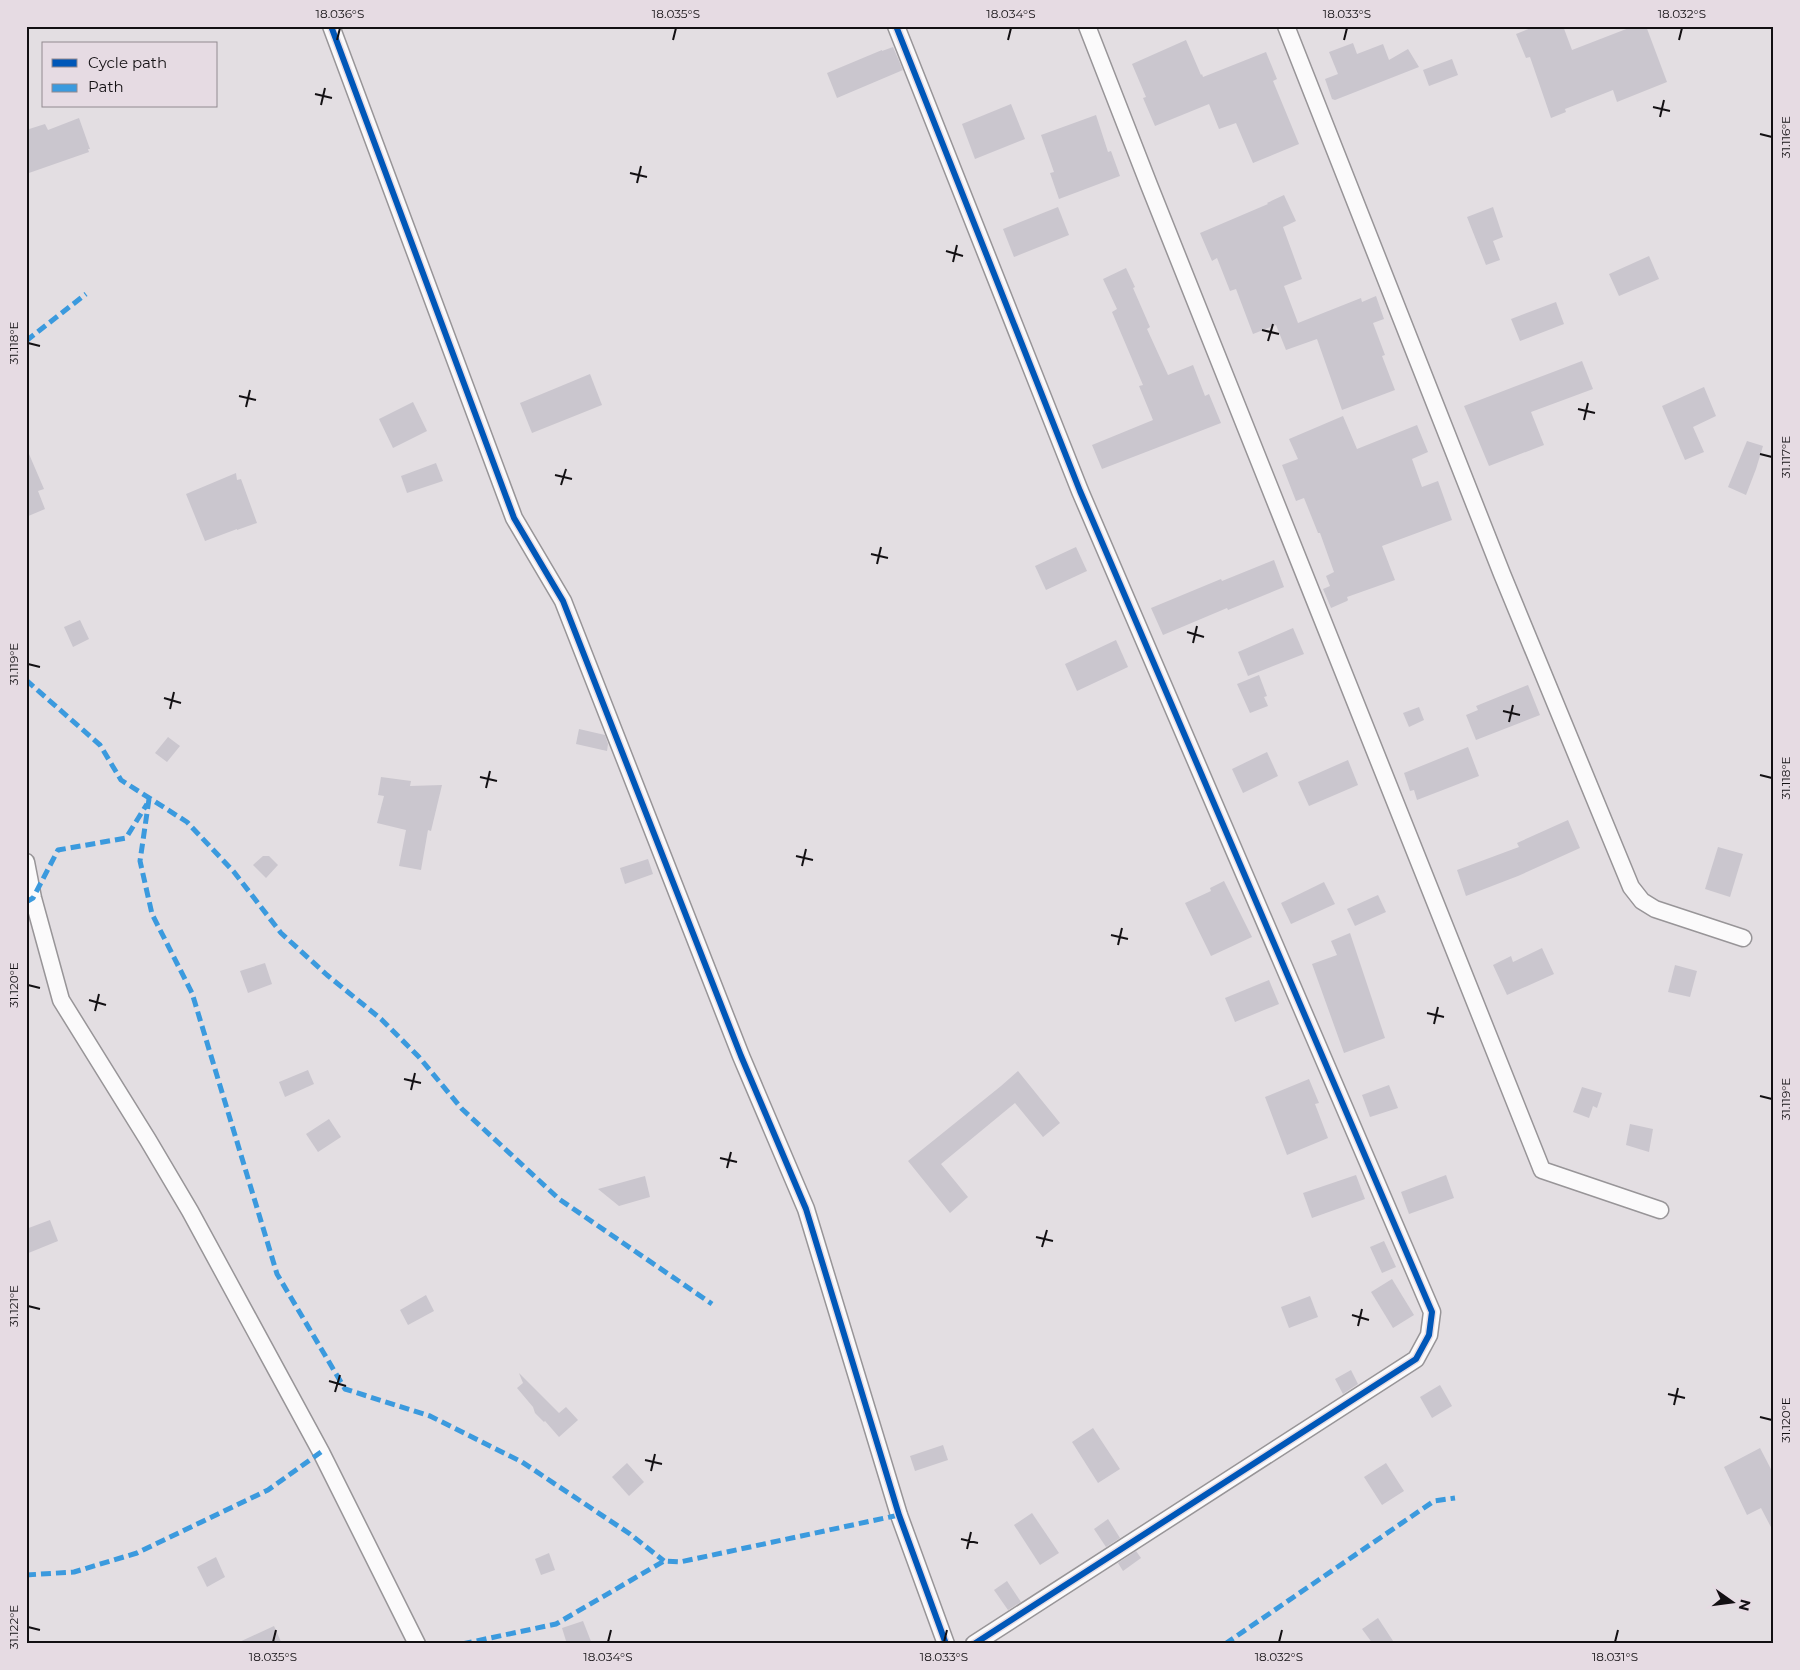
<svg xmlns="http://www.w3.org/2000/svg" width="1800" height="1670" font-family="Montserrat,sans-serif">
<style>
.building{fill:#cac6ce}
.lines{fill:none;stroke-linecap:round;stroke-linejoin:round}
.street-casing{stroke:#989598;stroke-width:19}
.street{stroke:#fbfafb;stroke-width:16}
.quiet{stroke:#3b9ade;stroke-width:5;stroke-dasharray:10 5;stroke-linecap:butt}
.cycleway-casing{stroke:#e6dbe3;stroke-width:9}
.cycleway{stroke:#0057b8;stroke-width:6}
.ticks{fill:none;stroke:#131013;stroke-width:2}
.neatline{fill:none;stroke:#131013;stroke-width:2}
.ticks-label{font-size:12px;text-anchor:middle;fill:#131013}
</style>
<rect width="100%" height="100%" fill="#e3dee2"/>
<g class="building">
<polygon points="1536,26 1563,26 1572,50 1634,26 1646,26 1667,82 1617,102 1613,90 1565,109 1566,112 1551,118 1530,57 1526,58 1516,34"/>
<polygon points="1186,40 1201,75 1202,74 1203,77 1266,52 1277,79 1273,81 1299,144 1253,163 1236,123 1219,129 1209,104 1155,126 1143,98 1146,97 1132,64"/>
<polygon points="1353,43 1357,54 1383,44 1389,60 1408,49 1419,67 1335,100 1332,99 1325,79 1338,74 1329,52"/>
<polygon points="893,47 903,70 837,98 827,73 882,50 882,51"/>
<polygon points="1452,59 1458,75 1429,86 1423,70"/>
<polygon points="1011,104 1025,139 975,159 962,124"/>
<polygon points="1096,115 1108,152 1111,151 1120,176 1059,199 1050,173 1054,172 1041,135"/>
<polygon points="79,118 90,149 88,149 89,152 26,174 26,130 45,124 48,130"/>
<polygon points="1284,195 1296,221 1283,227 1302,279 1284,286 1298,323 1361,298 1362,302 1376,296 1384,319 1373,323 1385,355 1382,356 1395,390 1342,410 1317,339 1286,350 1276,325 1253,334 1236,289 1230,291 1217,258 1212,261 1200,233 1268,204 1267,203"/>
<polygon points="1058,207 1069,235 1014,257 1003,229"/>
<polygon points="1493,207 1503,237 1493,241 1500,260 1486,265 1467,217"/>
<polygon points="1649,256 1659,279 1619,296 1609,274"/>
<polygon points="1126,268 1135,287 1133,288 1150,327 1147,329 1168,375 1193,365 1205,396 1209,394 1221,423 1102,469 1092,445 1153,420 1139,386 1143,385 1112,312 1117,309 1103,279"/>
<polygon points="1556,302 1564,324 1520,341 1511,319"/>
<polygon points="1582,361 1593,389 1531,412 1544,445 1489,466 1464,406"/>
<polygon points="590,374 602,405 532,433 520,403"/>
<polygon points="1704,387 1716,416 1693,427 1704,452 1685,460 1662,406"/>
<polygon points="413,402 427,431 393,448 379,419"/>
<polygon points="1343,416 1357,449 1417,425 1428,452 1412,459 1422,487 1438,481 1452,520 1382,546 1395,580 1347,597 1348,600 1347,601 1331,608 1323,589 1330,586 1326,576 1334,572 1320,533 1318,533 1304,498 1296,501 1282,465 1298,459 1289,439"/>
<polygon points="1747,441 1763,446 1756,469 1746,495 1728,487"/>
<polygon points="26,447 44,489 38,491 45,509 26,517"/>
<polygon points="436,463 443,481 407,493 401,476"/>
<polygon points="236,473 237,480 241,479 257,523 237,530 237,529 205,541 186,494"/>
<polygon points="1076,547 1087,571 1046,590 1035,566"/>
<polygon points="1274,560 1284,587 1228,610 1227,608 1163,635 1151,608 1221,579 1222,581"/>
<polygon points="80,620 89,639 73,647 64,627"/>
<polygon points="1293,628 1304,654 1248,676 1238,652"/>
<polygon points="1116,640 1128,667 1077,691 1065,664"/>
<polygon points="1259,675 1267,696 1264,697 1268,706 1250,713 1237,684"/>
<polygon points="1528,685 1540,715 1476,740 1466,715 1478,710 1476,706"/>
<polygon points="1419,707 1424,720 1409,727 1403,713"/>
<polygon points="579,729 605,735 608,744 607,751 576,744"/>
<polygon points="168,737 180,746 167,762 155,753"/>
<polygon points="1468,747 1479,776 1417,800 1414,790 1410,791 1404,773"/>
<polygon points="1267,752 1278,776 1243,793 1232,769"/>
<polygon points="1348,760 1358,785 1309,806 1298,782"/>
<polygon points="381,777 411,781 410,786 442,785 431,831 428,830 421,870 399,866 406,830 377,823 384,796 378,795"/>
<polygon points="1568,820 1580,848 1518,876 1466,896 1457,870 1519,847 1517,843"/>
<polygon points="1718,847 1743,854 1730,897 1705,889"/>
<polygon points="263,856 269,856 278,865 266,878 253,865"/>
<polygon points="648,859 653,874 625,884 620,868"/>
<polygon points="1224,881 1252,937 1211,956 1185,903 1211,891 1210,888"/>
<polygon points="1324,882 1335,904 1291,924 1281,903"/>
<polygon points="1378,895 1386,912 1355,926 1347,909"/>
<polygon points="1350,933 1385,1038 1344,1053 1312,964 1337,955 1331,941"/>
<polygon points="1542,948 1554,974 1507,995 1493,965 1511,956 1513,962"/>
<polygon points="265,963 272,984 248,993 240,971"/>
<polygon points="1675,965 1697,971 1690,997 1668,992"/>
<polygon points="1269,980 1279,1004 1235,1022 1225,998"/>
<polygon points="308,1070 314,1084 285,1097 279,1082"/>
<polygon points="1018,1071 1060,1123 1043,1137 1015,1103 941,1164 968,1197 950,1213 908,1161 1001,1086"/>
<polygon points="1309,1079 1319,1103 1315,1104 1328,1138 1287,1155 1265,1097"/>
<polygon points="1389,1085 1398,1108 1370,1117 1362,1095"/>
<polygon points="1582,1087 1602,1093 1597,1108 1593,1106 1589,1118 1573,1112"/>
<polygon points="329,1119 341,1137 318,1152 306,1134"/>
<polygon points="1630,1124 1653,1129 1649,1152 1626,1145"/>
<polygon points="1356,1175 1365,1199 1312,1218 1303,1193"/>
<polygon points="1446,1175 1454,1198 1409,1214 1401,1192"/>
<polygon points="645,1176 650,1197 619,1206 598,1189"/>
<polygon points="50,1220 58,1241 26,1254 26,1229"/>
<polygon points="1384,1241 1396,1267 1382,1273 1370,1247"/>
<polygon points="1392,1279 1414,1315 1393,1328 1371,1292"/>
<polygon points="426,1295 434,1311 408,1325 400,1310"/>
<polygon points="1310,1296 1318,1317 1289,1328 1281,1307"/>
<polygon points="1351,1370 1358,1384 1343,1394 1335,1379"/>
<polygon points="519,1373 559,1413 566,1407 578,1420 559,1437 545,1421 544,1422 535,1413 533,1407 517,1388 523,1383"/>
<polygon points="1440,1385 1452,1406 1432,1418 1420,1397"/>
<polygon points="1093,1428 1120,1469 1098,1483 1072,1442"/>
<polygon points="943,1445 948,1460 915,1471 910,1456"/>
<polygon points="1760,1448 1774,1475 1774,1533 1761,1508 1747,1515 1724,1467"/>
<polygon points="627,1463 644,1482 629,1496 612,1477"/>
<polygon points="1386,1463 1404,1491 1382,1505 1364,1477"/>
<polygon points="1032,1513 1059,1553 1040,1565 1014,1525"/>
<polygon points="1108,1519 1120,1538 1106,1547 1094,1529"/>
<polygon points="1136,1551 1141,1558 1123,1571 1118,1563"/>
<polygon points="549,1553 555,1570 541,1575 535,1559"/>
<polygon points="216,1557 225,1577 207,1587 197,1567"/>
<polygon points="1007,1581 1021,1602 1008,1610 994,1590"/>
<polygon points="1378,1618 1395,1644 1373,1644 1362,1629"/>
<polygon points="583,1621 592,1644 567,1644 562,1628"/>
<polygon points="274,1626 282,1644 235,1644"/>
</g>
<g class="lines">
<defs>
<g id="street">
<polyline points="331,26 514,518 563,601 741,1056 806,1209 899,1515 946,1644"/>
<polyline points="896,26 1080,491 1432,1312 1429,1335 1416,1359 974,1644"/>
<polyline points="1087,26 1149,185 1542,1170 1660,1210"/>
<polyline points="1286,26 1502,574 1631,887 1642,901 1655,909 1743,938"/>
<polyline points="26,862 33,898 61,1000 148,1140 190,1211 321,1452 417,1644"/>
</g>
</defs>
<use href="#street" class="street-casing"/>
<use href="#street" class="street"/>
<g class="quiet">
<polyline points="26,341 86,294"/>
<polyline points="26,680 100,745 121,780 187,822 234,872 281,933 327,975 381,1019 419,1057 462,1109 559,1199 712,1304"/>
<polyline points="149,799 140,861 152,914 192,993 277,1274 345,1389 430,1416 522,1462 630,1534 664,1561"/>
<polyline points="26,902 33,898 58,850 126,838 147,804"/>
<polyline points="26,1575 74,1572 137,1553 268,1490 321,1452"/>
<polyline points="462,1644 556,1624 664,1561 680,1562 899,1515"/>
<polyline points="1225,1644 1434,1501 1455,1498"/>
</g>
<defs>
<g id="cycleway">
<polyline points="331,26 514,518 563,601 741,1056 806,1209 899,1515 946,1644"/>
<polyline points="896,26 1080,491 1432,1312 1429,1335 1416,1359 974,1644"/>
</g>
</defs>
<use href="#cycleway" class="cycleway-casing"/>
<use href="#cycleway" class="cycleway"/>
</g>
<path class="ticks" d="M337,40l3,-12M673,40l3,-12M1008,40l3,-12M1344,40l3,-12M1679,40l3,-12M315,94l17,4M321,105l4,-17M1653,107l17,4M1660,117l4,-17M1760,134l12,3M630,173l17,4M637,183l4,-17M946,251l17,5M953,262l4,-17M1262,330l17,4M1268,341l5,-17M28,343l12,3M239,396l17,4M246,407l4,-17M1578,409l17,4M1584,420l4,-17M1760,454l12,3M555,475l17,4M561,485l5,-16M871,554l17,4M877,564l4,-17M1187,632l17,5M1193,643l4,-17M28,664l12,3M164,698l17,5M170,709l4,-17M1503,711l17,4M1509,722l4,-17M1760,775l12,3M480,777l17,4M486,788l4,-17M796,856l17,4M802,866l4,-17M1111,935l17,4M1118,945l4,-17M28,985l12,3M89,1000l17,5M95,1011l4,-17M1427,1013l17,4M1434,1024l4,-17M404,1079l17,4M411,1090l4,-17M1760,1096l12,3M720,1158l17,4M727,1168l4,-16M1036,1237l17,4M1042,1247l5,-17M28,1306l12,3M1352,1315l17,5M1358,1326l4,-17M329,1381l17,5M335,1392l5,-17M1668,1394l17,4M1674,1405l4,-17M1760,1417l12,3M645,1460l17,4M651,1471l4,-17M961,1539l17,4M967,1549l4,-17M28,1627l12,3M273,1642l3,-12M608,1642l3,-12M944,1642l3,-12M1279,1642l3,-12M1615,1642l3,-12"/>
<rect width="1800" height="1670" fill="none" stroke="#e6dbe3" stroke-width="55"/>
<rect x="42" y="42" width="175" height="65" fill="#e6dbe3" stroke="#928a90"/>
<rect x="52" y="59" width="25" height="8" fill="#0057b8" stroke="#928a90"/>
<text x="88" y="68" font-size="15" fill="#131013">Cycle path</text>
<rect x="52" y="84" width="25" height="8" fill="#3b9ade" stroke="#928a90"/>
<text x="88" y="92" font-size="15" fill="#131013">Path</text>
<g transform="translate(1732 1602) rotate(104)" stroke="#e6dbe3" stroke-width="4" paint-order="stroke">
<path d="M0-4L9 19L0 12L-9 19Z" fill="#131013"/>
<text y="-8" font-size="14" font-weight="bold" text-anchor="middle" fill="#131013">N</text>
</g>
<rect x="28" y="28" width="1744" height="1614" class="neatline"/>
<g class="ticks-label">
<text x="340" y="18">18.036°S</text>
<text x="676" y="18">18.035°S</text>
<text x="1011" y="18">18.034°S</text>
<text x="1347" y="18">18.033°S</text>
<text x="1682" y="18">18.032°S</text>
<text transform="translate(1786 137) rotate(-90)" y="4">31.116°E</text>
<text transform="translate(14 343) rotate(-90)" y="4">31.118°E</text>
<text transform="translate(1786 457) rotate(-90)" y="4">31.117°E</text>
<text transform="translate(14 664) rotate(-90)" y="4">31.119°E</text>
<text transform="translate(1786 778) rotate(-90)" y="4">31.118°E</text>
<text transform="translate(14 985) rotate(-90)" y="4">31.120°E</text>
<text transform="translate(1786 1099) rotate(-90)" y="4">31.119°E</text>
<text transform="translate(14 1306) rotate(-90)" y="4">31.121°E</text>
<text transform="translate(1786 1420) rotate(-90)" y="4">31.120°E</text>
<text transform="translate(14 1627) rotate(-90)" y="4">31.122°E</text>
<text x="273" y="1661">18.035°S</text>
<text x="608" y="1661">18.034°S</text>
<text x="944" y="1661">18.033°S</text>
<text x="1279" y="1661">18.032°S</text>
<text x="1615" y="1661">18.031°S</text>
</g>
</svg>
